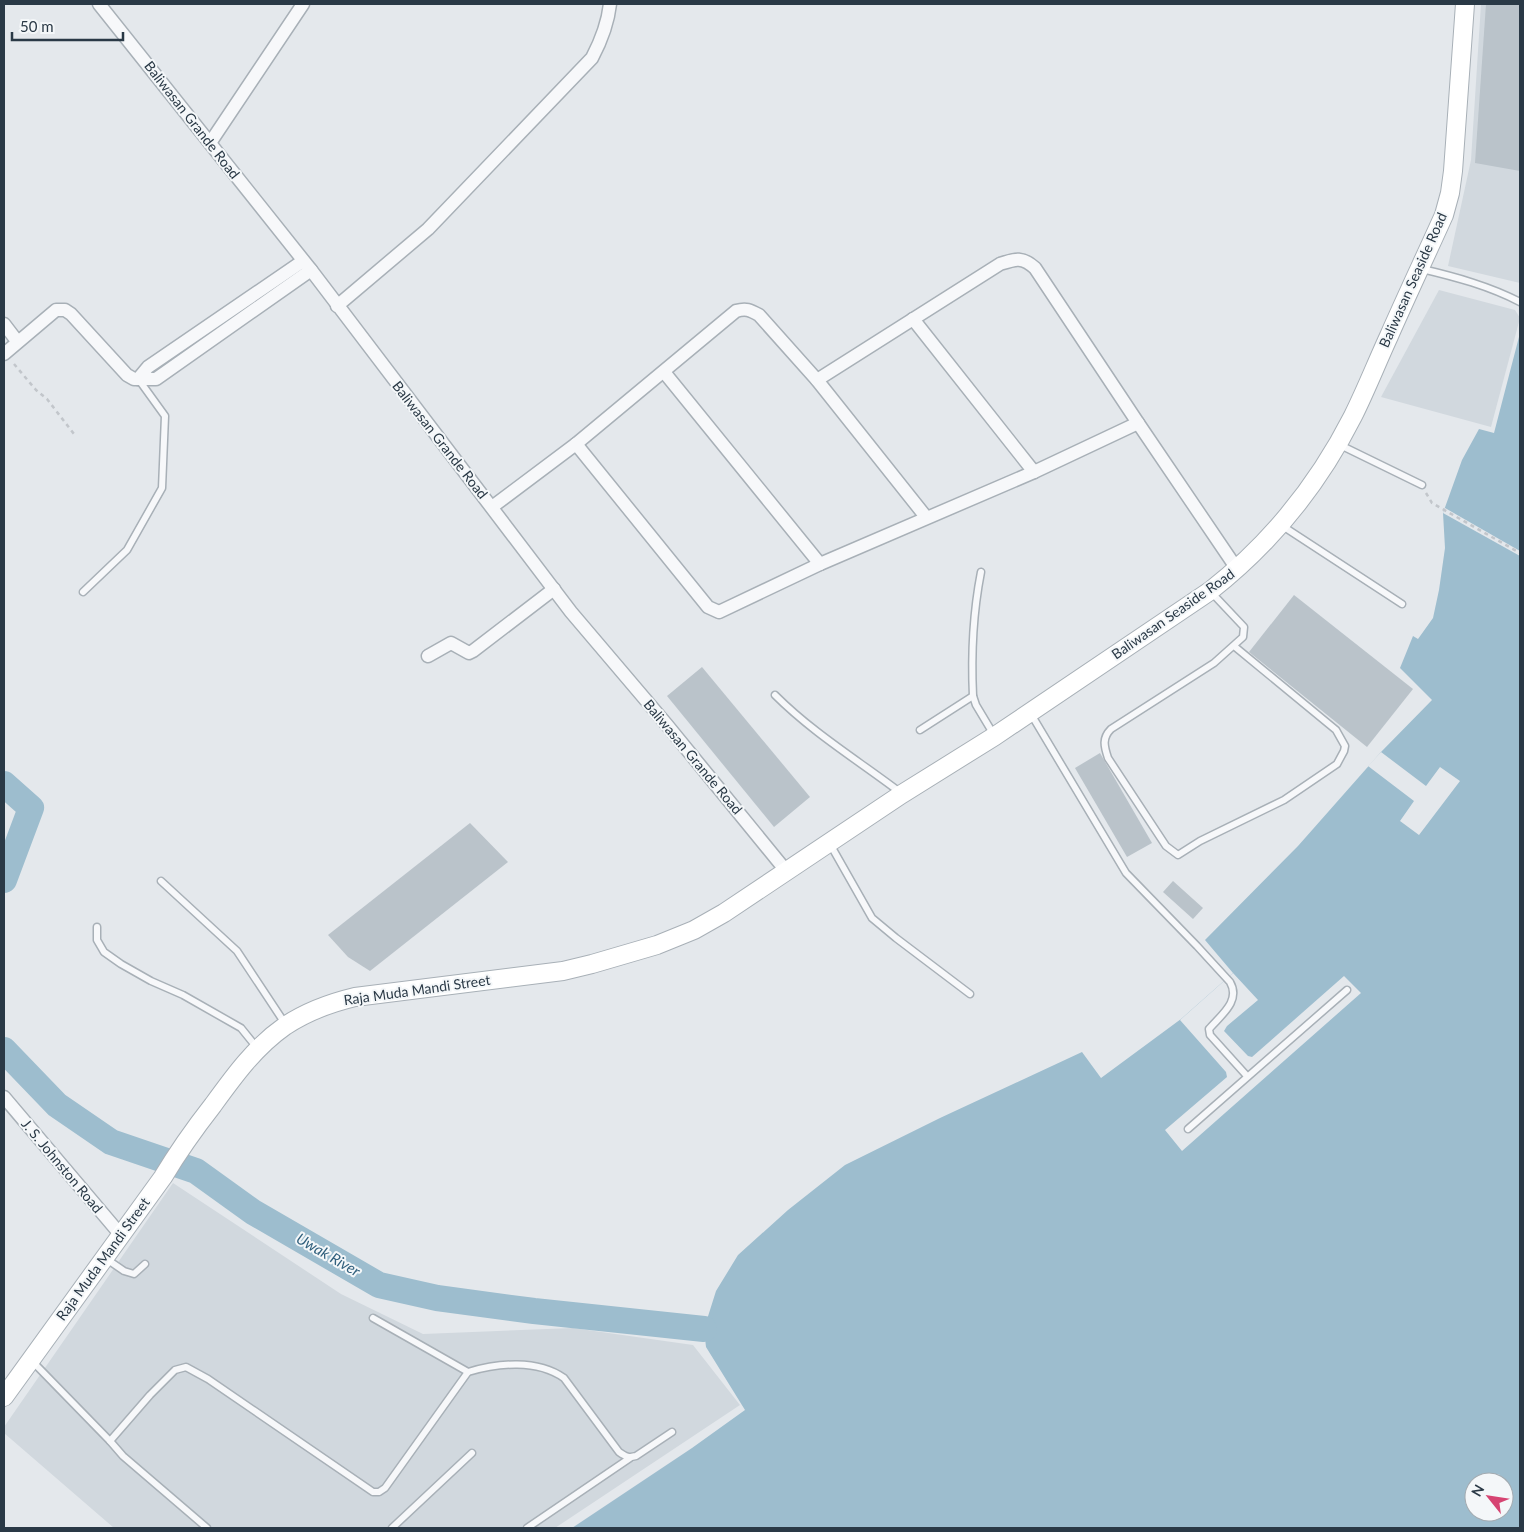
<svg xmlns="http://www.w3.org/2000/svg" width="1524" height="1532" font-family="Lato,sans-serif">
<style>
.built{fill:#d1d8de}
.water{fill:#9dbdce;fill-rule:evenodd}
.pier{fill:#e4e8ec}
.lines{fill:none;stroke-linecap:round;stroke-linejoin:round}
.river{stroke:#9dbdce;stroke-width:26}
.building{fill:#bac3ca}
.service-casing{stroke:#a8b0b7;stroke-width:9}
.minor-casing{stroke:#a8b0b7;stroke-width:15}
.secondary-casing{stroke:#a8b0b7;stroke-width:20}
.path{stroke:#c2c6cb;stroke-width:2.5;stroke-dasharray:4 4;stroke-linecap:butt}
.service{stroke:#f7f8fa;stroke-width:6}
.minor{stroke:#f7f8fa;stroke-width:12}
.secondary{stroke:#fff;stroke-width:18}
.labels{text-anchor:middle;stroke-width:4;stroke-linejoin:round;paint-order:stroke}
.street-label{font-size:14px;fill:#2a3946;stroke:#f4f7f9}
.water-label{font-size:15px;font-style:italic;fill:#31607d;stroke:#f4f7f9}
</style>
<rect width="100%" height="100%" fill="#e4e8ec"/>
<g class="built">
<polygon points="1481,4 1520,4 1520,283 1448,266 1471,160"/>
<polygon points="1439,290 1515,310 1520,318 1491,427 1381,397"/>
<polygon points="173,1183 341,1294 423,1334 573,1328 693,1345 740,1405 555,1528 114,1528 4,1433 4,1427"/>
</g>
<path class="water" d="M1520,333v1195h-948l120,-80 53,-38 -39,-63 -2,-18 12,-38 22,-36 50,-45 57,-45 95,-47 142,-66 19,26 80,-59 52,-46 -28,-33 93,-94 83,-94 51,-52 -32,-32 13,-32 5,3 15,-21 6,-28 6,-42 -2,-35 19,-53 17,-31 15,4zM1474,1482h30v30h-30z"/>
<g class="pier">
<polygon points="1445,508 1520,551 1520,556 1443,513"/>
<polygon points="1381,752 1426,786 1440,767 1460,781 1419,835 1400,821 1414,801 1368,766"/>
<polygon points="1233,973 1258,1000 1227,1026 1224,1031 1248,1056 1252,1057 1344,976 1361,993 1182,1151 1165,1130 1227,1077 1226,1072 1180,1020"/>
</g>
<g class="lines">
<g class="river">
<polyline points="4,784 31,808 4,880"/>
<polyline points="4,1050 57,1105 111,1142 196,1171 253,1212 379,1285 437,1298 534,1311 704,1329"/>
</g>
</g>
<g class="building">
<polygon points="1486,4 1520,4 1520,171 1475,163"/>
<polygon points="1294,595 1413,689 1367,747 1249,652"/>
<polygon points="702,667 810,797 774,827 667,696"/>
<polygon points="1100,753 1152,843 1127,857 1075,768"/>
<polygon points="470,823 508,862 370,971 348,957 328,935"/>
<polygon points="1173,881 1203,908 1193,919 1163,892"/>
</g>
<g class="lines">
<defs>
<g id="service">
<path d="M1422,269c34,8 67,17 98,33"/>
<polyline points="1338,444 1422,485"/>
<polyline points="1281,525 1402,604"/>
<path d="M981,572c-8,41 -10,82 -8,124l3,9 18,30"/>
<polyline points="83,592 127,550 162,488 165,416 139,380"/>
<path d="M1211,592l33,35 -1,10 -29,26 -103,66c-9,9 -7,17 -3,29l58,88 12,9 22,-14 84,-41 53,-36 7,-13 1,-5 -9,-16 -102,-84"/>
<path d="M775,695c38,38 84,66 126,98"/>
<path d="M1031,714l95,159 71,73 33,36c11,19 -9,33 -21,47l1,6 37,41"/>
<polyline points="920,730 973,696"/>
<polyline points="830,844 872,918 896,938 970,994"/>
<polyline points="161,881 237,951 286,1025"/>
<polyline points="97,927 97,940 104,952 121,964 151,981 183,995 241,1028 258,1049"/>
<polyline points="1188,1129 1347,990"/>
<polyline points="105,1258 124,1271 134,1274 145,1264"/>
<polyline points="373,1318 468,1372"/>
<polyline points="32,1361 110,1441"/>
<path d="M207,1528l-84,-72 -13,-15 40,-46 25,-25 11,-3 22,12 165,113h6l6,-4 83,-116c30,-9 69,-13 96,6l55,74c7,5 10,6 17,4l36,-24"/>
<polyline points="392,1528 472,1453"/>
<polyline points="527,1528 630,1458"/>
</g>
<g id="minor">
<polyline points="99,4 311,270 571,612 667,725 787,872"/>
<polyline points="210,143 303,4"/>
<path d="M337,306l91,-77 164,-171c9,-17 16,-36 18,-54"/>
<polyline points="913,319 1034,472"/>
<polyline points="4,324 17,341"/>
<polyline points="4,354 56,310 65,310 71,314 127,375 134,379 156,379 311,270"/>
<polyline points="664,372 820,564"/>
<polyline points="138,379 148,367 303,261"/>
<path d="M817,380l183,-116c15,-5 22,-8 35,4l103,155 99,146"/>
<polyline points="576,444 708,607 719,612 820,564 1034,472 1138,423"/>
<path d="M492,507l84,-63 160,-133c10,-3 14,-1 23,4l58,65 109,137"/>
<polyline points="428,656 451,643 469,653 473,651 554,589"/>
<polyline points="4,1097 120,1234"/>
</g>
<path id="secondary" d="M4,1397l159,-220c15,-25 32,-49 50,-72 21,-29 42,-58 72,-79 21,-14 45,-23 70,-29l208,-26 29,-7 65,-19 37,-15 30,-17 178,-119 93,-58 215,-145c60,-47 109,-108 143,-175 13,-26 24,-54 36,-80 18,-41 37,-81 55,-121l6,-22 3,-22 12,-167"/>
</defs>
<use href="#service" class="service-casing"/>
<use href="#minor" class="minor-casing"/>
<use href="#secondary" class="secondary-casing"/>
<g class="path">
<polyline points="14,364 36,390 47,399 74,434"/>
<polyline points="1426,493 1432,503 1520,553"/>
</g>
<use href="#service" class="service"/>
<use href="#minor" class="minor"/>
<use href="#secondary" class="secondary"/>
</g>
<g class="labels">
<g class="street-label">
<text transform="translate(192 120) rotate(52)" y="5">Baliwasan Grande Road</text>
<text transform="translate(1413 280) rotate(-66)" y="5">Baliwasan Seaside Road</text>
<text transform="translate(440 440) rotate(52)" y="5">Baliwasan Grande Road</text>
<text transform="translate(1173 614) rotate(-35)" y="5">Baliwasan Seaside Road</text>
<text transform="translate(693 757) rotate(50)" y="5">Baliwasan Grande Road</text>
<text transform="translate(417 990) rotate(-8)" y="5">Raja Muda Mandi Street</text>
<text transform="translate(62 1166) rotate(50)" y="5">J. S. Johnston Road</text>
<text transform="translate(103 1259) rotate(-54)" y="5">Raja Muda Mandi Street</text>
</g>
<g class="water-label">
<text transform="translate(328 1255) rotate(30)" y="5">Uwak River</text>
</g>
</g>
<rect width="1524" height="1532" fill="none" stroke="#2a3946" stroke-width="10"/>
<g transform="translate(1489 1497) rotate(300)"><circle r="24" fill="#f4f7f9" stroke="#a3abb1"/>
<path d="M0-4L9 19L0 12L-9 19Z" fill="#d64472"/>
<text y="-8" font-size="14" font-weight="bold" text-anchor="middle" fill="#2a3946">N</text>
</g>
<path d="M12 32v8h111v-8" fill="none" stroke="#2a3946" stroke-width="2.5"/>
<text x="20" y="32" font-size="15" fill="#2a3946" stroke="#f4f7f9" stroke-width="4" paint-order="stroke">50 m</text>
</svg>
